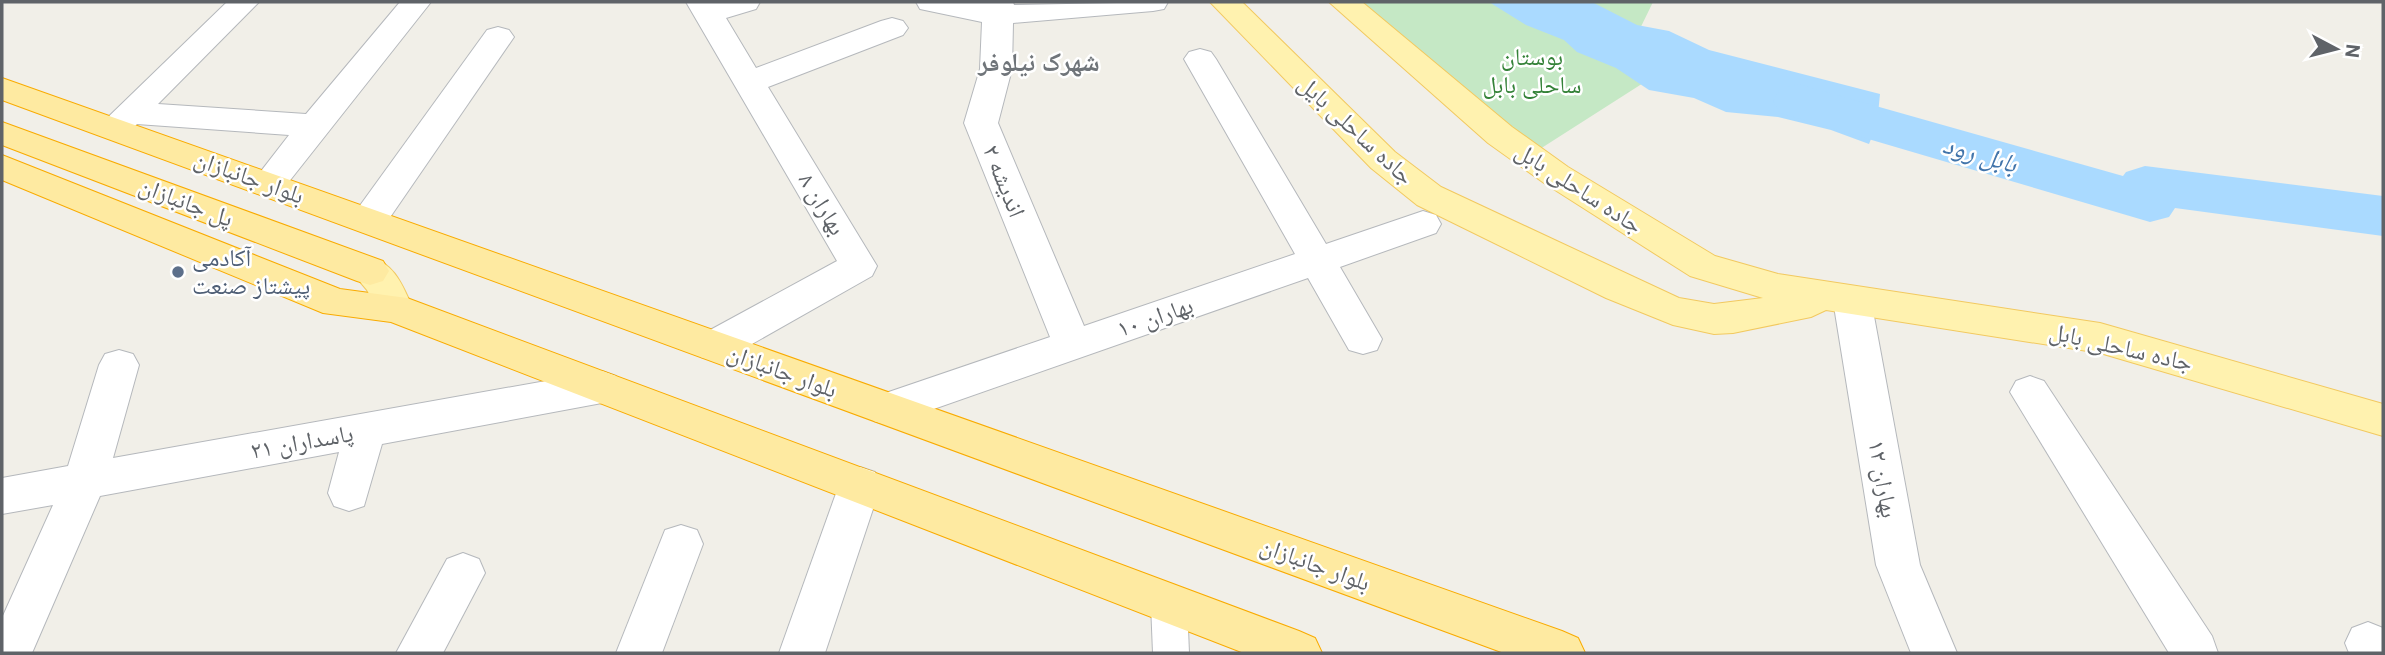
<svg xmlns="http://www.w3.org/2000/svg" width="2385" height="655" font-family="Roboto,'Noto Naskh Arabic',sans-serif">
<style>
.green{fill:#c5e8c5}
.water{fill:#aadaff}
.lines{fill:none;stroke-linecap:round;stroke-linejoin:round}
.river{fill:#aadaff;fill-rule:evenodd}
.pedestrian-casing{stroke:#b5b8bc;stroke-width:2}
.minor-casing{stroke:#b5b8bc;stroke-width:2}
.primary-casing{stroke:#f2c960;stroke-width:2}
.trunk-casing{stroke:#f9ab00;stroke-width:2}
.pedestrian{fill:#fff;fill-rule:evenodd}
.minor{fill:#fff;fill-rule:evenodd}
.primary{fill:#fff2af;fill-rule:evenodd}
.trunk{fill:#feeaa1;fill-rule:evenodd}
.service-dot{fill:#5c6f8a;stroke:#fff;stroke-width:2.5}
.labels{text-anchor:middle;stroke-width:5;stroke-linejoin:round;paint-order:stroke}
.park-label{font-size:24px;fill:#348238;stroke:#fff}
.street-label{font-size:24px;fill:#5f6368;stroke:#fff}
.service-label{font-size:24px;fill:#4e5e75;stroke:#fff;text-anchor:start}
.neighbourhood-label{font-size:26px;font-weight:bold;fill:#70757a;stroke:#fff}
.water-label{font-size:26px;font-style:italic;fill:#4174aa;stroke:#fff}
</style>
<rect width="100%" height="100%" fill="#f1efe8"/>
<polygon class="green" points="1344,2 1653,2 1633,43 1673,64 1529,156 1445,91"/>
<polygon class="water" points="1489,2 1592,2 1637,25 1669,31 1709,50 1880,94 1877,124 1869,144 1831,130 1778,117 1726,112 1694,98 1649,90 1616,68 1577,52 1564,40 1526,25"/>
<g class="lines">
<polygon class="river" points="1798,84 2123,176 2126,172 2145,166 2383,196 2383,236 2175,208 2169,217 2150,222 1780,113 1773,101 1780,89"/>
<defs>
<polygon id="pedestrian" points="1169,588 1181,593 1187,604 1189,653 1153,653 1151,604 1157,593"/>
<g id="minor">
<path d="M227,2h32l-101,102 148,10 94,-112h31l-151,191 -12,3 -12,-3 -5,-9 38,-49 -152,-11c-10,11 -17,12 -31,8l-5,-8z"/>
<polygon points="686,2 760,2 756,9 726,18 756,68 881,21 892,18 903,21 908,28 903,35 768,87 877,266 872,276 729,357 715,361 701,357 696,346 701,335 837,261"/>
<polygon points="916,2 1013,2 1014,5 1168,2 1164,9 1153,11 1013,23 1012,69 998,123 1084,326 1295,254 1184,59 1189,52 1200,49 1211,52 1216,59 1326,244 1423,211 1436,215 1441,224 1436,233 1340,267 1382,339 1377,350 1363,354 1349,350 1308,278 888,425 874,421 868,409 874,397 1050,337 964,123 980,69 982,22 920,9"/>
<polygon points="498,27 509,30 514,37 382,229 369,233 356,229 351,220 356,211 487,30"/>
<polygon points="1852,286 1865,290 1871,300 1920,565 1957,653 1911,653 1876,565 1833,300 1839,290"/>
<polygon points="119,350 133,354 139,365 113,458 602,371 616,376 622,387 616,398 602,403 382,444 364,506 349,511 334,506 328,493 339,452 100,496 32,653 2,653 2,618 53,505 2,514 2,478 68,466 99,365 105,354"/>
<polygon points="2030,376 2044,381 2212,636 2218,653 2169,653 2010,392 2016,381"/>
<polygon points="860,467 875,472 881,485 825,653 779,653 839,485 845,472"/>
<polygon points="681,525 697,530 703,544 662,653 616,653 665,530"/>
<polygon points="463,553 479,559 485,573 443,653 396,653 447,559"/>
<polygon points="2368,622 2383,628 2383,653 2349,653 2345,643 2352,628"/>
</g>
<g id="primary">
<polygon points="1210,2 1242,2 1395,152 1441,187 1679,298 1714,304 1763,298 1690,276 1544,183 1488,143 1329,2 1362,2 1512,127 1568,167 1715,256 1778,274 2100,323 2383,404 2383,436 2100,353 1826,310 1811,317 1733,333 1714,334 1673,325 1606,298 1417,205 1371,168"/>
<path d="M370,257c26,8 32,28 43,51l-6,10 -13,4 -13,-4 -14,-28 -16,-19 6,-10z"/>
</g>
<g id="trunk">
<polygon points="2,78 1562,631 1578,638 1585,653 1504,653 2,100"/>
<polygon points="2,122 383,261 389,271 383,281 370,285 357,281 2,145"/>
<polygon points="2,155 340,289 407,298 1299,631 1315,638 1322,653 1244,653 391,322 323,313 2,180"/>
</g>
</defs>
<use href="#pedestrian" class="pedestrian-casing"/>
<use href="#minor" class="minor-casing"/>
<use href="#primary" class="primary-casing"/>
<use href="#trunk" class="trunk-casing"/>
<use href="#pedestrian" class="pedestrian"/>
<use href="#minor" class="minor"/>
<use href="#primary" class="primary"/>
<use href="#trunk" class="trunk"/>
</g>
<circle class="service-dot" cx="178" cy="272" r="7"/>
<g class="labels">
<g class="park-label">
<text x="1532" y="65">بوستان<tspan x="1532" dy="28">ساحلی بابل</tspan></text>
</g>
<g class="street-label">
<text transform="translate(1356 130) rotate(43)" y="8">جاده ساحلی بایل</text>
<text transform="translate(249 177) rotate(20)" y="8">بلوار جانبازان</text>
<text transform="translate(1004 181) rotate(68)" y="8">اندیشه ۲</text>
<text transform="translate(1579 188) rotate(33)" y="8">جاده ساحلی بابل</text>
<text transform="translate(186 202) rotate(21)" y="8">پل جانبازان</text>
<text transform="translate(822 204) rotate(59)" y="8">بهاران ۸</text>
<text transform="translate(1155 317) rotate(-19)" y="8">بهاران ۱۰</text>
<text transform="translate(2121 347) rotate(13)" y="8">جاده ساحلی بابل</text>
<text transform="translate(782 371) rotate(20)" y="8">بلوار جانبازان</text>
<text transform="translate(302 442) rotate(-10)" y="8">پاسداران ۲۱</text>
<text transform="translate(1883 479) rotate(80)" y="8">بهاران ۱۲</text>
<text transform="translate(1315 564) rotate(20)" y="8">بلوار جانبازان</text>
</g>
<g class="service-label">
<text x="192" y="266">آکادمی<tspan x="192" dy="28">پیشتاز صنعت</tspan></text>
</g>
<g class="neighbourhood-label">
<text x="1039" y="71">شهرک نیلوفر</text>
</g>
<g class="water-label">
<text transform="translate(1980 154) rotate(16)" y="9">بابل رود</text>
</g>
</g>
<rect width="2385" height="655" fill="none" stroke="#5f6368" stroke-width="7"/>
<g transform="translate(2336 49) rotate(97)" stroke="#ffffff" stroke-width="5" paint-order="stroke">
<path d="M0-5L12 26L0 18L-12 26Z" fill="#5f6368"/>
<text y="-10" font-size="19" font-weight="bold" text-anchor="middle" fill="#5f6368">N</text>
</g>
</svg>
